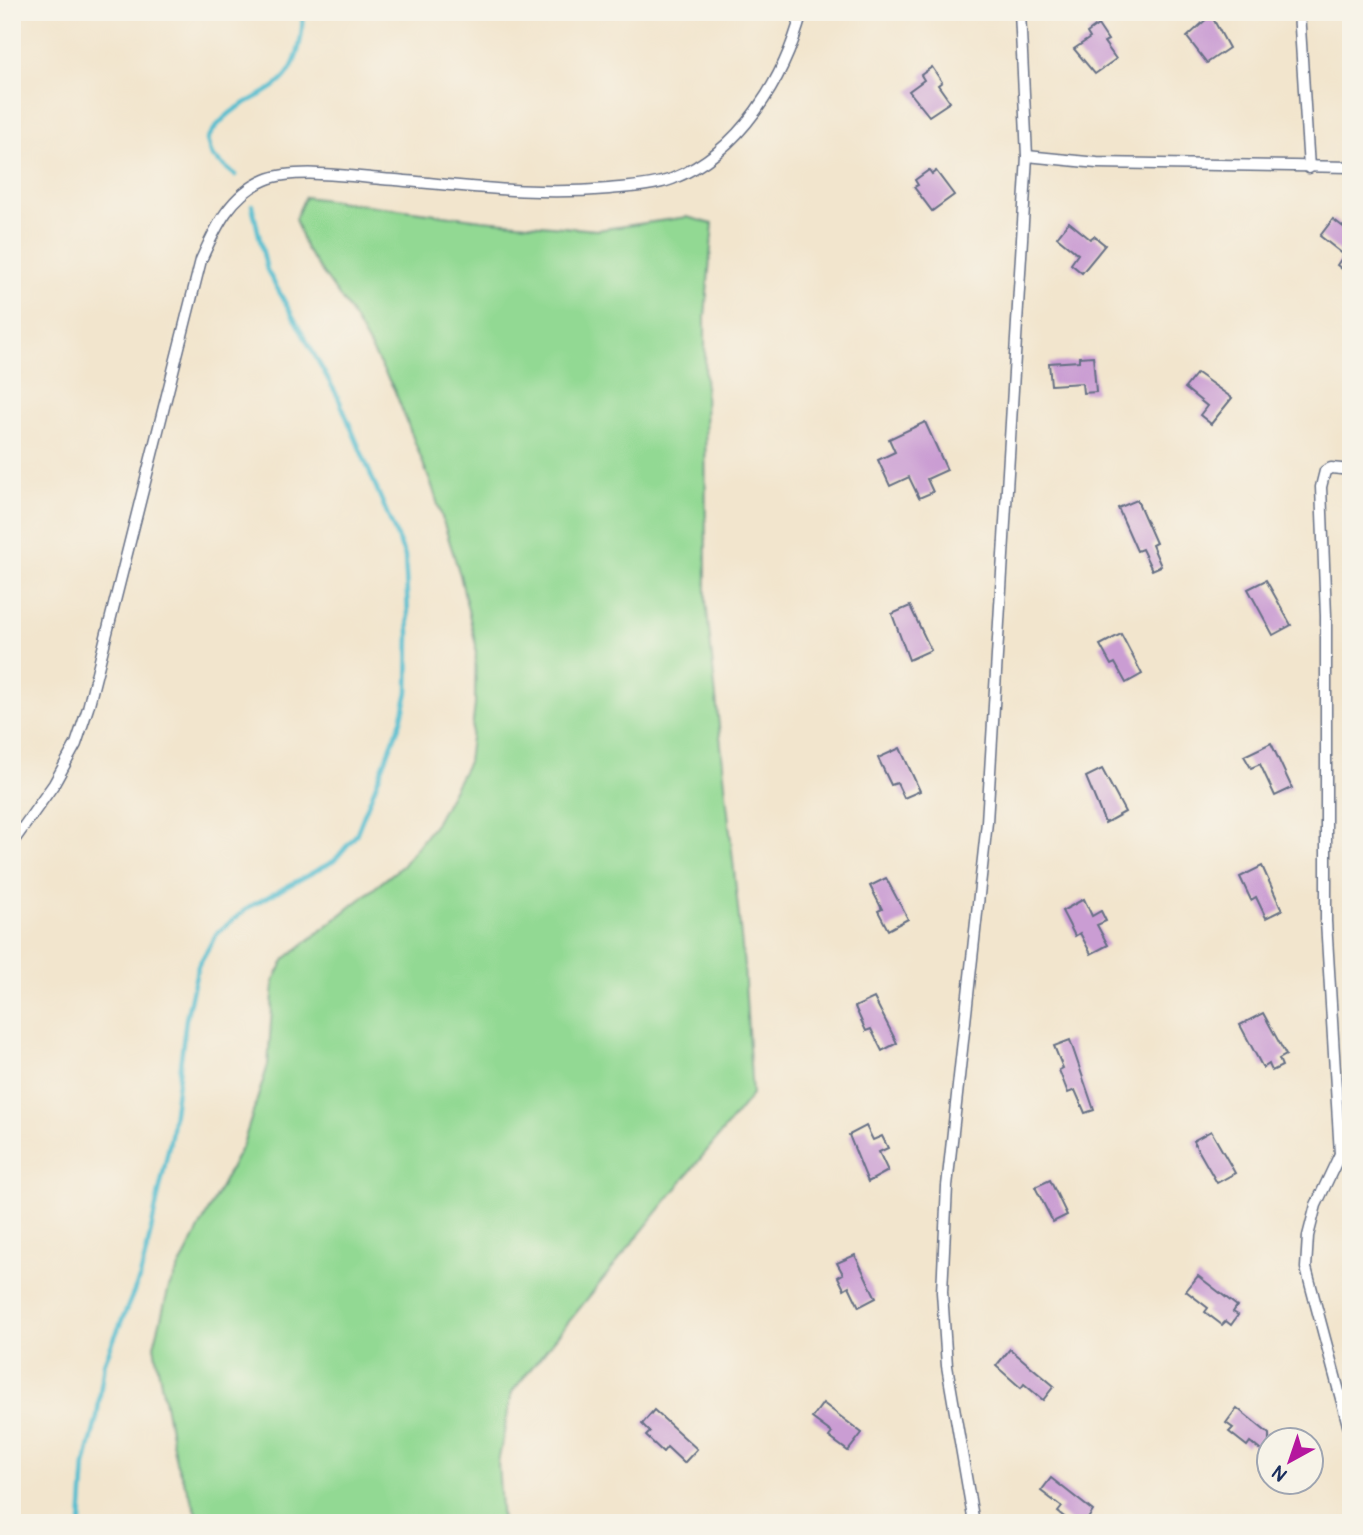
<svg xmlns="http://www.w3.org/2000/svg" width="1363" height="1535" font-family="Pangolin,sans-serif">
<style>
.green{fill:#92d993;stroke:#568478;stroke-width:2}
.lines{fill:none;stroke-linecap:round;stroke-linejoin:round}
.stream{stroke:#53bdcf;stroke-width:4.5}
.building{fill:#ca9dd3}
.street-casing{stroke:#666f85;stroke-width:13}
.street{stroke:#fff;stroke-width:10}
</style>
<rect width="100%" height="100%" fill="#f7f3e8"/>
<filter id="ink" filterUnits="userSpaceOnUse"><feTurbulence type="fractalNoise" baseFrequency=".0143" numOctaves="2"/><feDisplacementMap in="SourceGraphic" scale="14" xChannelSelector="R" yChannelSelector="G"/><feConvolveMatrix kernelMatrix="1 2 1 2 8 2 1 2 1" color-interpolation-filters="sRGB"/></filter>
<filter id="wash" filterUnits="userSpaceOnUse"><feTurbulence type="fractalNoise" baseFrequency=".00686" numOctaves="4" result="noise"/><feDisplacementMap in="SourceGraphic" scale="28" xChannelSelector="R" yChannelSelector="G"/><feGaussianBlur stdDeviation="1.57" result="paint"/><feColorMatrix in="noise" values="0 0 0 0 0 0 0 0 0 0 0 0 0 0 0 0 0 1.4 0 .05"/><feComposite in="paint" operator="in"/></filter>
<g filter="url(#wash)">
<rect width="100%" height="100%" fill="#f2e5cd"/>
<polygon class="green" points="305,197 482,220 597,230 687,217 713,224 705,317 706,601 744,966 752,1095 512,1392 498,1463 502,1523 201,1523 176,1462 154,1346 169,1287 243,1144 268,1065 274,980 285,959 402,866 435,824 468,762 475,705 476,645 460,575 433,489 394,389 349,310 306,249 295,219"/>
<g class="lines">
<g class="stream">
<path d="M235,175l-23,-19 -5,-16c36,-62 94,-26 96,-128"/>
<polyline points="81,1523 85,1465 97,1417 104,1363 140,1277 147,1249 171,1136 186,1019 198,966 217,933 249,907 334,861 356,835 401,721 408,692 409,633 405,556 338,397 267,270 252,205"/>
</g>
</g>
<g id="blocks">
<g class="building">
<polygon points="1211,15 1229,48 1207,63 1187,37"/>
<polygon points="1098,25 1108,40 1104,42 1116,59 1095,74 1074,49 1090,38 1087,33"/>
<polygon points="932,67 942,82 938,85 950,102 929,116 909,91 924,80 921,75"/>
<polygon points="929,170 932,174 936,171 954,195 932,211 914,187 918,185 915,180"/>
<polygon points="1333,219 1351,233 1351,276 1337,265 1344,255 1320,236"/>
<polygon points="1069,222 1090,239 1094,236 1105,245 1082,273 1071,264 1078,254 1057,237"/>
<polygon points="1093,356 1096,392 1083,393 1082,383 1051,385 1049,363 1079,361 1079,357"/>
<polygon points="1197,373 1232,398 1211,424 1200,415 1207,406 1185,388"/>
<polygon points="925,422 947,470 927,479 933,492 919,498 909,477 890,486 878,460 895,452 889,439"/>
<polygon points="1137,500 1156,543 1152,545 1161,566 1152,570 1142,549 1137,551 1118,508"/>
<polygon points="1266,580 1291,625 1273,635 1248,589"/>
<polygon points="910,606 931,650 909,660 892,614"/>
<polygon points="1121,634 1142,674 1126,683 1115,663 1111,665 1100,645"/>
<polygon points="1271,743 1292,788 1275,796 1260,764 1251,768 1244,756"/>
<polygon points="900,748 920,791 904,798 897,783 891,785 878,758"/>
<polygon points="1102,769 1125,812 1105,823 1086,777"/>
<polygon points="1262,866 1282,910 1266,918 1256,897 1251,900 1240,877"/>
<polygon points="886,878 908,919 888,930 878,911 882,909 870,886"/>
<polygon points="1084,899 1092,916 1101,911 1106,921 1097,925 1108,945 1091,954 1080,933 1075,936 1062,911"/>
<polygon points="874,998 897,1043 882,1051 871,1029 866,1031 855,1007"/>
<polygon points="1263,1013 1286,1055 1279,1059 1282,1066 1272,1071 1269,1064 1263,1068 1240,1025"/>
<polygon points="1070,1040 1094,1110 1085,1113 1075,1090 1068,1093 1059,1070 1063,1068 1054,1046"/>
<polygon points="866,1126 873,1140 882,1136 888,1148 879,1152 888,1171 868,1182 849,1135"/>
<polygon points="1211,1131 1235,1173 1217,1183 1193,1141"/>
<polygon points="1050,1180 1067,1215 1053,1222 1035,1187"/>
<polygon points="855,1255 876,1298 859,1307 849,1286 844,1289 838,1277 843,1274 837,1263"/>
<polygon points="1198,1276 1237,1306 1233,1312 1238,1315 1231,1325 1226,1321 1222,1325 1205,1312 1208,1308 1186,1291"/>
<polygon points="1010,1349 1054,1386 1043,1400 1024,1384 1021,1388 996,1366"/>
<polygon points="823,1403 862,1433 848,1451 829,1437 832,1433 812,1418"/>
<polygon points="1237,1408 1269,1434 1269,1457 1250,1442 1247,1446 1229,1432 1233,1428 1226,1423"/>
<polygon points="654,1410 697,1449 684,1463 667,1447 663,1452 646,1436 650,1432 642,1424"/>
<polygon points="1051,1478 1093,1511 1085,1523 1072,1523 1058,1512 1062,1507 1041,1491"/>
</g>
</g>
</g>
<g filter="url(#ink)">
<use href="#blocks" fill-opacity="0" stroke="#666f85" stroke-width="2"/>
<g class="lines">
<defs>
<g id="street">
<polyline points="1299,12 1309,168"/>
<polyline points="1027,156 1097,163 1351,167"/>
<path d="M12,843l42,-59 22,-40 12,-36 113,-448c15,-33 29,-65 64,-80 29,-12 85,-4 117,-1 79,6 147,17 227,10 20,-2 44,-3 63,-10 68,-27 112,-99 130,-167"/>
<polyline points="1351,1141 1340,1154 1316,1205 1308,1236 1306,1268 1351,1436"/>
<polyline points="1340,1154 1326,921 1326,616 1321,487 1325,471 1331,468 1351,470"/>
<polyline points="974,1523 947,1366 942,1292 947,1186 987,822 1027,156 1020,12"/>
</g>
</defs>
<use href="#street" class="street-casing"/>
<use href="#street" class="street"/>
</g>
</g>
<rect width="1363" height="1535" fill="none" stroke="#f7f3e8" stroke-width="42"/>
<g transform="translate(1290 1461) rotate(220)"><circle r="33" fill="#f7f3e8" stroke="#9fa5b1" stroke-width="2"/>
<path d="M0-5L12 26L0 18L-12 26Z" fill="#b5179e"/>
<text y="-10" font-size="19" font-weight="bold" text-anchor="middle" fill="#1b2f5e">N</text>
</g>
</svg>
